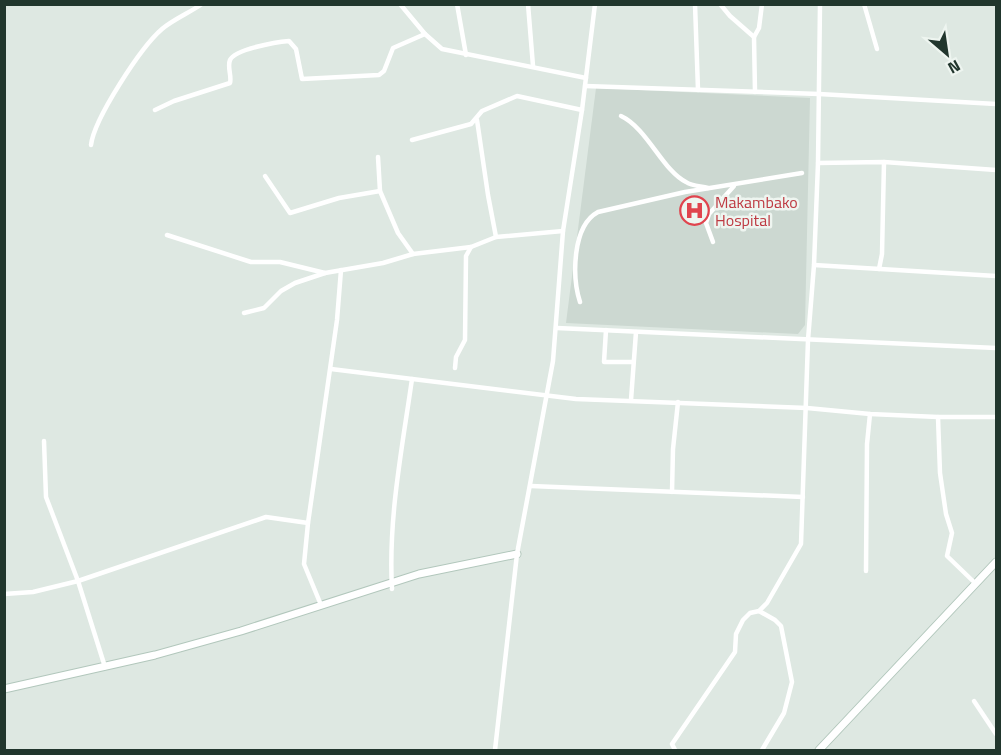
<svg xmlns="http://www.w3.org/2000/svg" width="1001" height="755" font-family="'Titillium Web',sans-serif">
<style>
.built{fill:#ccd8d1}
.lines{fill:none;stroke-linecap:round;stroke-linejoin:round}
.secondary-casing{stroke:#b2c7bc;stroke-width:9}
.street{stroke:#fff;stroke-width:4.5}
.secondary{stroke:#fff;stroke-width:7}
.labels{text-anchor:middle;stroke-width:5;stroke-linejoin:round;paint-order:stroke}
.health-label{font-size:16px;fill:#be3a42;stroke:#eef5f0;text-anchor:start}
</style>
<rect width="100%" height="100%" fill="#dee8e2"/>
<polygon class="built" points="596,88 810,98 805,325 798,334 566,323"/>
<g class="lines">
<defs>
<g id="secondary">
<polyline points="4,689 155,655 241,631 419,574 517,554"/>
<polyline points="819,750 996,562"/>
</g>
</defs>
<use href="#secondary" class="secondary-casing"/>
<g class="street">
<polyline points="400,4 425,34 442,49 586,78"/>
<polyline points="457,4 466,55"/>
<polyline points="528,4 533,66"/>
<polyline points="695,4 698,90"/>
<polyline points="720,4 730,16 754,37 755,92"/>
<polyline points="864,4 877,49"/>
<polyline points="754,37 759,28 762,4"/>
<polyline points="585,86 819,94 996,104"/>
<path d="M155,110l19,-9 56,-18c2,-7 -3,-16 0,-23 5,-11 47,-18 59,-19l7,8 6,30 77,-4 5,-4 9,-23 32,-14"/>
<path d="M621,116c26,12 42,55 65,66 6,4 15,4 22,6"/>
<polyline points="477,120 488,195 496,237"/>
<polyline points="412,140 471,124 482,111 517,96 582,110"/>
<path d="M91,145c3,-26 50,-98 71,-116 12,-10 27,-16 40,-25"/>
<polyline points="378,157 380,191 398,233 413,254"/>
<polyline points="818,163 884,162 996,170"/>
<polyline points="265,176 290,213 339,198 380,191"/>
<polyline points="167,235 251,262 280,262 325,273 383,263 413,254 471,247 496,237 563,231"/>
<polyline points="713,242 706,223 709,214 734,186"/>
<polyline points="814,265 996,276"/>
<polyline points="879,269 882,254 884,162"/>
<path d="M580,302c-8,-25 -8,-76 18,-90l87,-20 117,-19"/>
<polyline points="244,313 264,308 281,291 295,283 325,273"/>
<polyline points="557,328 996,348"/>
<polyline points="606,330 604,362 633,362"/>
<polyline points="455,368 456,357 465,340 466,256 471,247"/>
<polyline points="331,369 576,399 807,408 870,414 938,417 996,417"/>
<polyline points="631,400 636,332"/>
<polyline points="938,417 940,473 946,514 952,533 947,556 975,583"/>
<polyline points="44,441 46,497 78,581 105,667"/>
<polyline points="531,486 803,497"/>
<polyline points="672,492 673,449 678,402"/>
<polyline points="866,571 867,444 870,414"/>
<path d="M392,589c-4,-70 10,-140 20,-210"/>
<polyline points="4,594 33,592 78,581 266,517 308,523"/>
<polyline points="321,605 304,564 308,523 337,320 341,270"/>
<polyline points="759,611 775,620 781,626 792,682 784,713 762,750"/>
<polyline points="974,701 996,734"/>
<polyline points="495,750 517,554 553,361 563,231 582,110 595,4"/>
<polyline points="675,750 672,744 735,652 736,634 743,620 750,613 759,611 767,603 801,544 808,340 814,265 818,163 820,4"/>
</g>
<use href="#secondary" class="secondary"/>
</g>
<defs>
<symbol id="hospital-ring" viewBox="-11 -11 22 22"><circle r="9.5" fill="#eef5f0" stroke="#e0444e" stroke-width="1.5"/><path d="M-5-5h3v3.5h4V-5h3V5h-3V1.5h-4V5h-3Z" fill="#e0444e"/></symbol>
</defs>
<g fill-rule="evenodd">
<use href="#hospital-ring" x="678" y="194" width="33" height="33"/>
</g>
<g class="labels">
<g class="health-label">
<text x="715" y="208">Makambako<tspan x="715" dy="18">Hospital</tspan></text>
</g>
</g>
<rect width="1001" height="755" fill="none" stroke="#21362d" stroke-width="12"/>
<g transform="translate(947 54) rotate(151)" stroke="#eef5f0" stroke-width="4.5" paint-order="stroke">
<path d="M0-4.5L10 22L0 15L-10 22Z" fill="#21362d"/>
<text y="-9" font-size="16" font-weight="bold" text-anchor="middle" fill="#21362d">N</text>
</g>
</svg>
